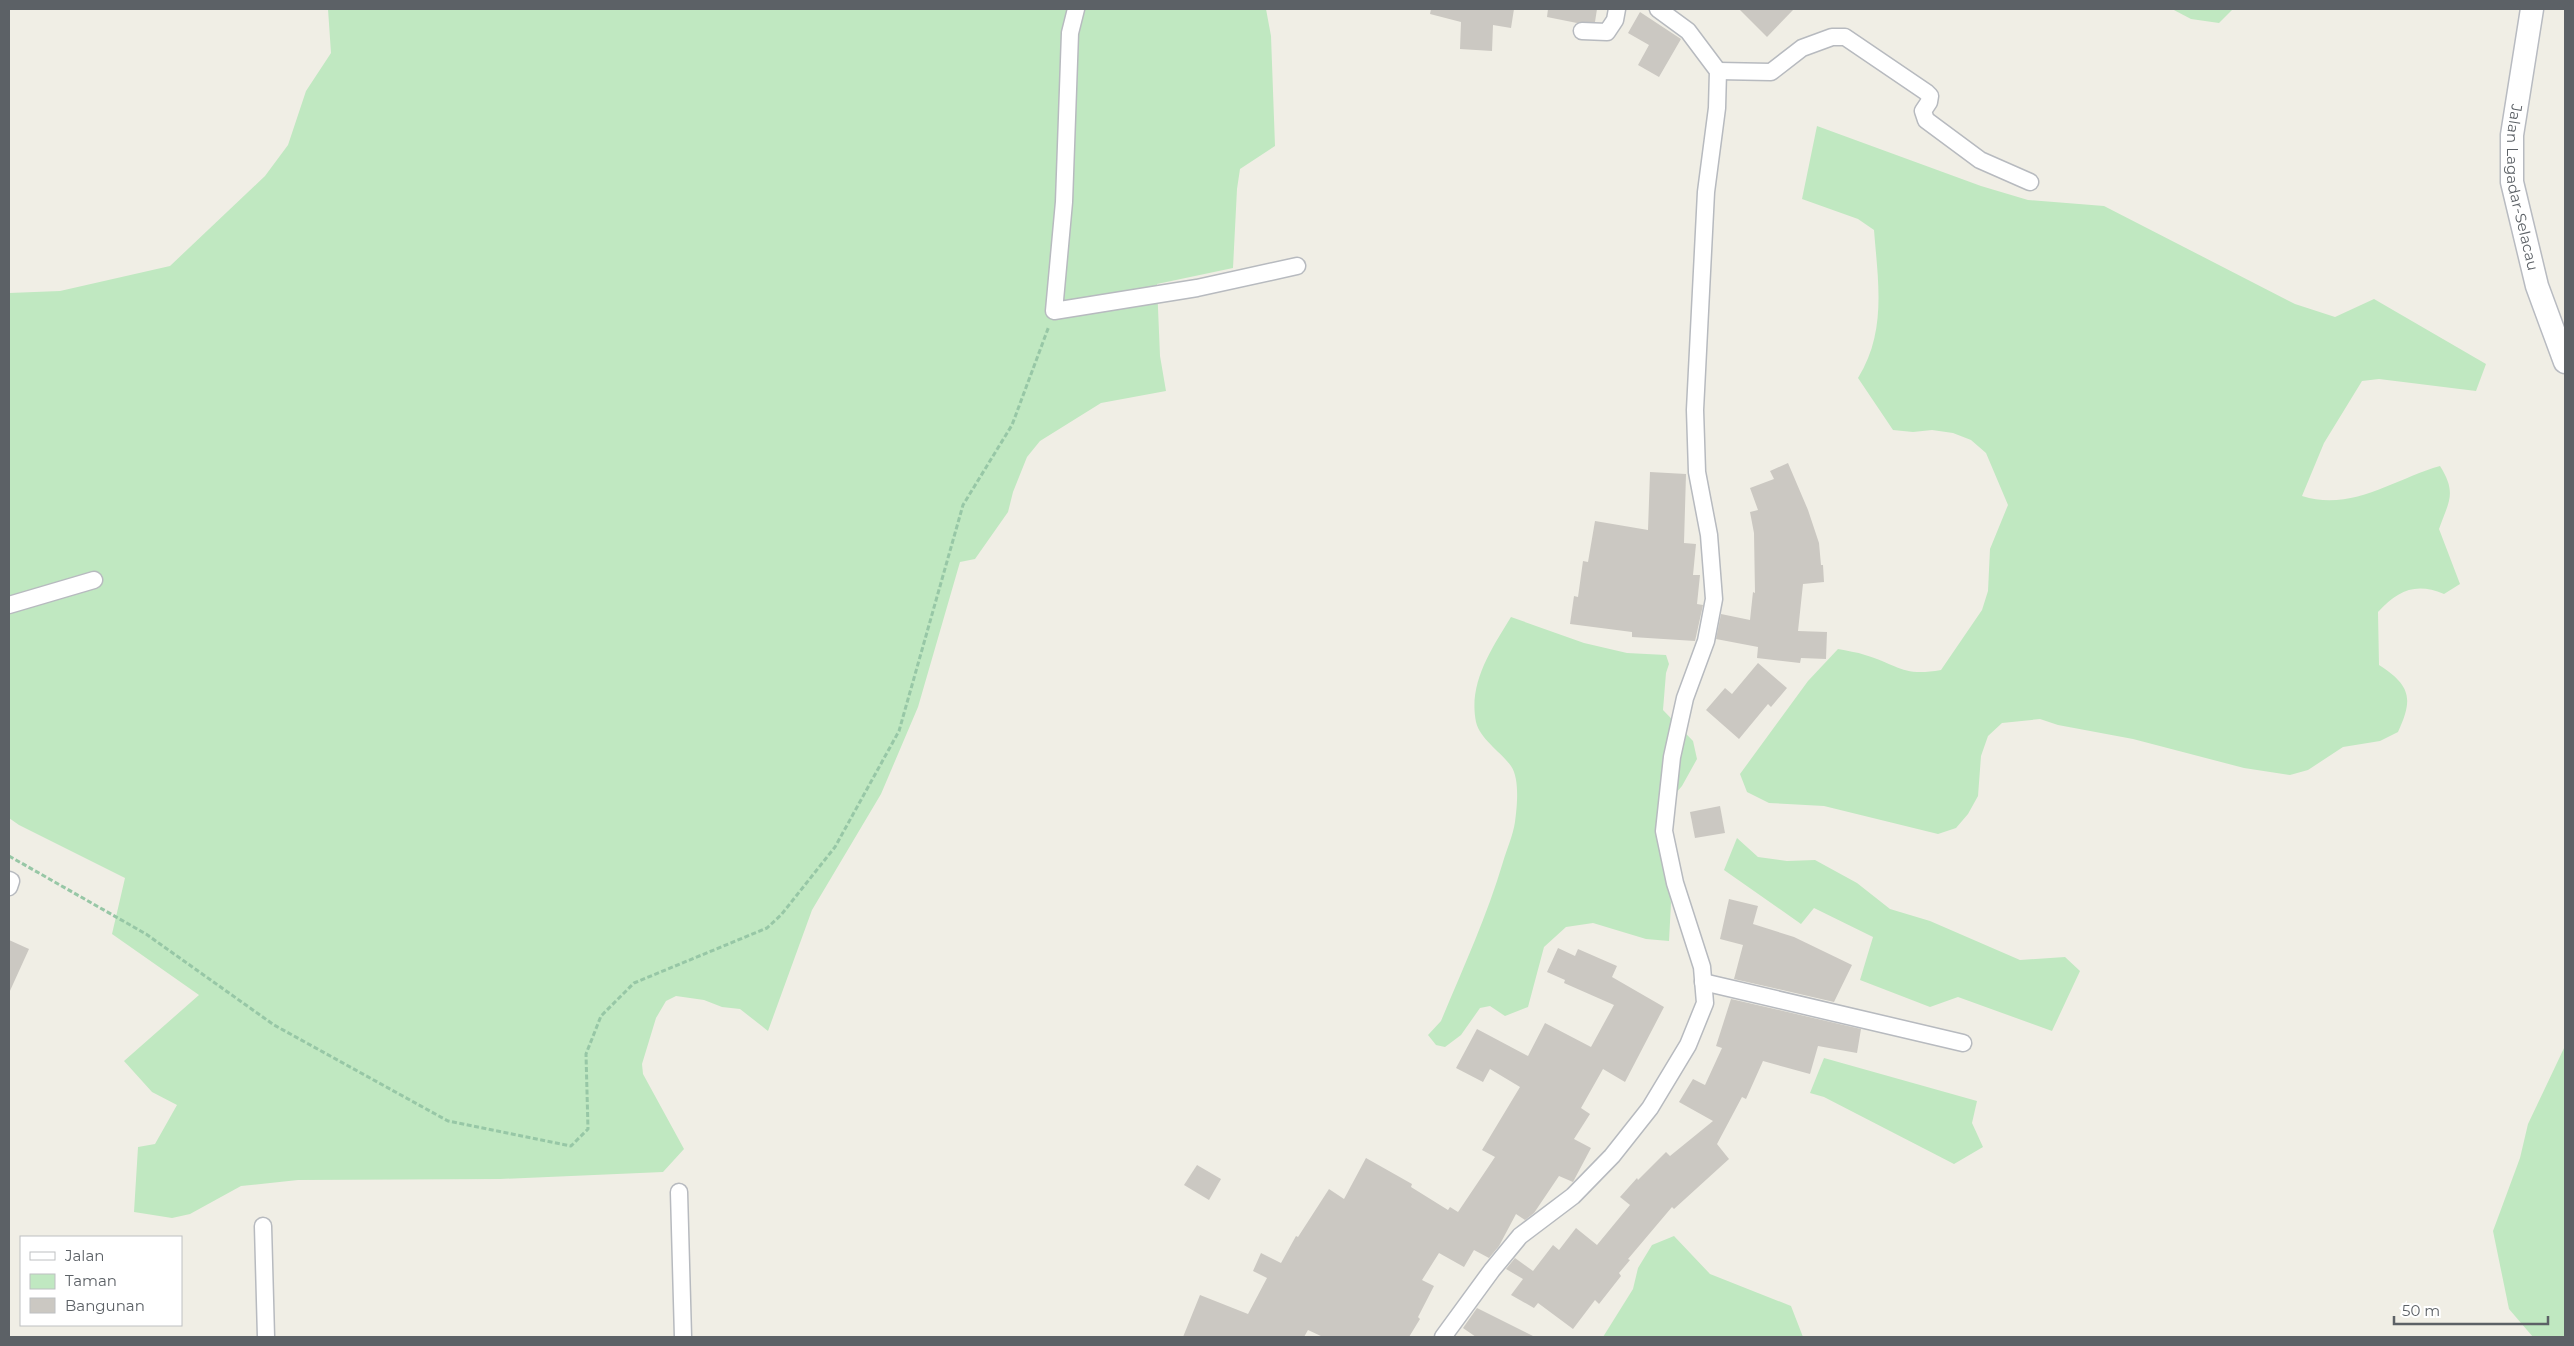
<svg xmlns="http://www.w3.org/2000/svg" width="2574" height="1346" font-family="Montserrat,sans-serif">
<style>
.green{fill:#c0e8c1}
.building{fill:#cbc8c2}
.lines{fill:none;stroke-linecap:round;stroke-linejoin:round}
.street-casing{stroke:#b7babf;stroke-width:19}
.secondary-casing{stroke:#b8bbc1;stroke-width:25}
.path{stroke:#97c7a6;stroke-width:3;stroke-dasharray:5 2.5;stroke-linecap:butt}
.street{stroke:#fff;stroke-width:16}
.secondary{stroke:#fff;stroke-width:22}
.labels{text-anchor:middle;stroke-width:4;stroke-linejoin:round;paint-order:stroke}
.street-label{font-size:15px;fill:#5c6166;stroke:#fff}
</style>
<rect width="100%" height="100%" fill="#f0eee5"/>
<g class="green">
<polygon points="328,9 1266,9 1271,36 1275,146 1240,169 1237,189 1233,268 1157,284 1160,356 1166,391 1101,403 1040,441 1027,457 1013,492 1008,512 975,559 960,562 918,707 881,794 812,910 768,1031 740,1009 722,1007 704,1000 676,996 666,1001 656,1018 642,1064 643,1074 684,1149 663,1172 500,1179 298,1180 241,1186 190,1214 172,1218 134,1212 138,1147 155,1144 177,1105 152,1092 124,1061 199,995 112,934 125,878 19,825 9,818 9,293 60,291 170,266 265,176 288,145 306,91 331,53"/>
<polygon points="2172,9 2233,9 2219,23 2191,19"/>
<path d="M1817,126l164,60 47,14 76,6 191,98 40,13 39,-18 112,65 -10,27 -97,-12 -17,2 -38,62 -22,53c50,16 92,-17 138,-30 17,27 9,35 -1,63l21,55 -16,10c-28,-12 -46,-4 -66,18l1,53c31,20 35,33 19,67l-18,9 -37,6 -35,23 -18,5 -46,-7 -111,-29 -75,-14 -18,-6 -38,4 -14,13 -7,20 -3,40 -10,18 -12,14 -18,6 -114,-28 -55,-3 -22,-11 -7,-18 68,-93 30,-32c9,2 19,3 27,6 34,10 37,22 76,15l41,-60 6,-19 2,-42 18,-44 -22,-52 -15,-13 -18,-7 -21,-3 -19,2 -20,-2 -35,-52c29,-47 20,-96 16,-148l-16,-11 -56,-20z"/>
<path d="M1511,617l73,26 43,10 39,2 3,9 -3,9 -3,37 30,31 4,18 -15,27 -19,22 -3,9 11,86 -2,38 -23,-2 -53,-16 -27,4 -22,20 -16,60 -23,9 -15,-10 -10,2 -19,27 -16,12 -9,-2 -8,-10 13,-14c22,-53 46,-105 62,-159 4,-13 10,-27 12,-40 2,-15 5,-43 -4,-56 -10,-14 -31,-27 -35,-44 -8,-39 16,-74 35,-105z"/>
<polygon points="1737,838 1758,857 1787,861 1815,860 1857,883 1890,909 1930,921 2020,960 2065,957 2080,971 2052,1031 1958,997 1930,1007 1860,980 1873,937 1814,908 1801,924 1724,870"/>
<polygon points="2565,1046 2565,1337 2533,1337 2509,1309 2493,1231 2520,1158 2528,1124"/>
<polygon points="1824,1058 1977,1101 1972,1123 1983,1147 1954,1164 1824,1097 1810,1093"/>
<polygon points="1674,1236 1710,1274 1791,1306 1803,1337 1603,1337 1633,1289 1638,1268 1652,1245"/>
</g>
<g class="building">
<polygon points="1431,9 1514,9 1511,28 1493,25 1492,51 1460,49 1461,22 1430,14"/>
<polygon points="1548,9 1597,9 1595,22 1577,23 1547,17"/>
<polygon points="1739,9 1794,9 1767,37"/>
<polygon points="1640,12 1681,39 1659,77 1638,65 1649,45 1628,33"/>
<polygon points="1788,463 1808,510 1819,543 1821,565 1823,565 1824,582 1803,584 1798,631 1827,632 1826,659 1801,658 1800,663 1757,658 1758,647 1716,639 1721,614 1750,620 1753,592 1755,593 1754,533 1750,512 1758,510 1750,488 1774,479 1770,471"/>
<polygon points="1650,472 1686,474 1684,543 1696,544 1693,575 1700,575 1697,604 1703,605 1695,641 1632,637 1632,632 1570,624 1574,596 1578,597 1583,561 1588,562 1595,521 1648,530"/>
<polygon points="1758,663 1787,688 1771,707 1768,704 1739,739 1706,710 1725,688 1732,694"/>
<polygon points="1720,806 1725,833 1695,838 1690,812"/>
<polygon points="1729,899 1758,906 1753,924 1794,937 1852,965 1834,1002 1734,979 1743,945 1720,939"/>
<polygon points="9,940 29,949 9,993"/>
<polygon points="1558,948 1575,956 1578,949 1617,966 1612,977 1664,1007 1625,1082 1603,1069 1581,1108 1590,1114 1574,1139 1591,1148 1573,1182 1559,1176 1534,1213 1525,1220 1516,1214 1499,1246 1489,1258 1474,1250 1464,1267 1439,1253 1422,1280 1434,1286 1418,1317 1420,1319 1409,1337 1323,1337 1308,1330 1304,1337 1183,1337 1200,1295 1248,1314 1267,1278 1253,1271 1261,1253 1281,1263 1296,1236 1298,1237 1329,1189 1344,1199 1366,1158 1412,1184 1411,1187 1448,1210 1450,1207 1458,1212 1495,1157 1482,1150 1520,1087 1490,1069 1483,1082 1456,1068 1477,1029 1528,1056 1545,1023 1591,1047 1614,1005 1564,983 1565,980 1547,972"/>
<polygon points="1731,999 1861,1029 1857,1053 1818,1046 1810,1074 1763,1061 1746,1099 1742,1097 1717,1144 1729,1159 1674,1209 1672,1207 1628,1259 1630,1260 1619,1273 1621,1276 1599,1304 1595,1300 1573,1329 1538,1303 1534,1308 1511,1295 1523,1279 1506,1269 1515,1258 1533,1271 1553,1245 1559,1250 1576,1228 1597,1245 1630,1205 1620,1197 1637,1178 1638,1180 1666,1152 1670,1156 1713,1121 1679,1102 1693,1079 1705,1085 1722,1048 1716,1046"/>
<polygon points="1197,1165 1221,1179 1209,1200 1184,1185"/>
<polygon points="1477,1308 1535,1337 1476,1337 1463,1328"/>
</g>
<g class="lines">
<defs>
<g id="street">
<polyline points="1076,9 1070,33 1064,202 1054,311 1197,288 1297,266"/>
<polyline points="1582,31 1607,32 1615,20 1617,9"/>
<polyline points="1718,71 1771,72 1802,48 1832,37 1845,37 1926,92 1930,96 1929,102 1923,111 1926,120 1980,160 2030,182"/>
<polyline points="9,605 94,580"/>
<polyline points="9,880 11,881 9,887"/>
<polyline points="1703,982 1963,1043"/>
<polyline points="679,1192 683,1337"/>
<polyline points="263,1226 266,1337"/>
<polyline points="1443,1337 1492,1270 1520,1236 1573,1196 1612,1156 1650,1108 1688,1045 1705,1003 1702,967 1675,883 1664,831 1672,757 1685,698 1706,641 1714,599 1709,535 1697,472 1695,410 1706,192 1717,108 1718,71 1688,31 1658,9"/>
</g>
<g id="secondary">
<path id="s1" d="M2532,9l-20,126v47l25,104 28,76"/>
</g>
</defs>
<use href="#street" class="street-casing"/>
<use href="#secondary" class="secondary-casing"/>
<polyline class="path" points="9,856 146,934 274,1025 448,1121 571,1146 588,1129 586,1054 601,1016 634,983 767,928 781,915 835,847 899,731 963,505 1012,425 1049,326"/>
<use href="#street" class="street"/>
<use href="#secondary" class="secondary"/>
</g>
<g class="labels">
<g class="street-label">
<text dy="5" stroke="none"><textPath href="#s1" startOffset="181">Jalan Lagadar-Selacau</textPath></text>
</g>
</g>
<rect width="2574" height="1346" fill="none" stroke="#5c6166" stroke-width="20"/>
<rect x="20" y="1236" width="162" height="90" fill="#ffffff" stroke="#bec0c2"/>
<rect x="30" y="1252" width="25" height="8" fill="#ffffff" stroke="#bec0c2"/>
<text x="65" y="1261" font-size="15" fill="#5c6166">Jalan</text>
<rect x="30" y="1274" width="25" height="15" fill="#c0e8c1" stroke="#bec0c2"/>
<text x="65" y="1286" font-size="15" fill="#5c6166">Taman</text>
<rect x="30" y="1298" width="25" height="15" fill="#cbc8c2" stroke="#bec0c2"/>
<text x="65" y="1311" font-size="15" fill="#5c6166">Bangunan</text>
<path d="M2394 1316v8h154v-8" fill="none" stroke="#5c6166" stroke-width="2.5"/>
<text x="2402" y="1316" font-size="15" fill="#5c6166" stroke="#ffffff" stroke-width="4" paint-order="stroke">50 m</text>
</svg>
